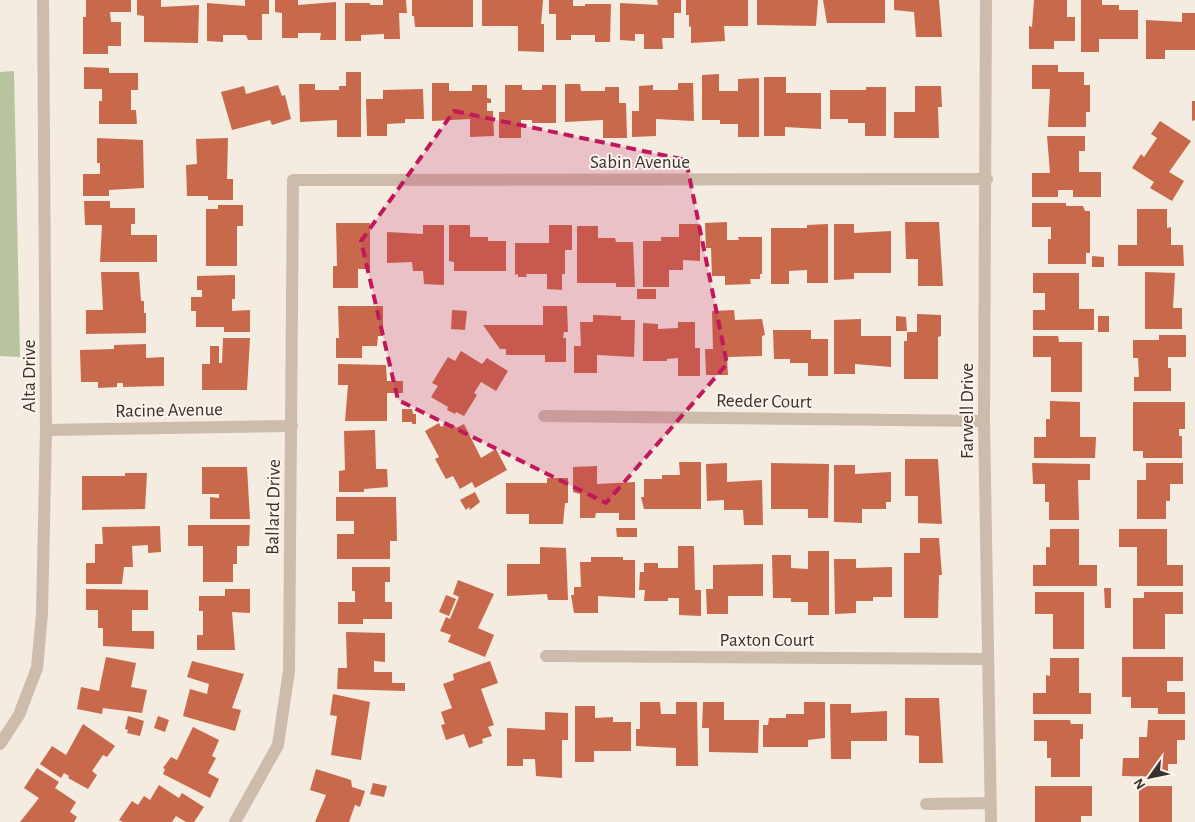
<svg xmlns="http://www.w3.org/2000/svg" width="1195" height="822" font-family="'Alegreya Sans',sans-serif">
<style>
.green{fill:#b8c4a0}
.building{fill:#c8694b}
.lines{fill:none;stroke-linecap:round;stroke-linejoin:round}
.minor{stroke:#cdbbac;stroke-width:12}
.marked{fill:#c2185b;fill-opacity:0.2;stroke:#c2185b;stroke-width:4;stroke-dasharray:10 6;stroke-linejoin:round}
.labels{text-anchor:middle;stroke-width:4;stroke-linejoin:round;paint-order:stroke}
.street-label{font-size:19px;fill:#3b302b;stroke:#fbf5ee}
</style>
<rect width="100%" height="100%" fill="#f4ebe1"/>
<polygon class="green" points="14,71 20,357 0,356 0,72"/>
<g class="building">
<polygon points="86,0 131,0 131,12 110,12 111,22 121,22 121,46 108,46 108,54 83,54 83,17 86,17"/>
<polygon points="137,0 161,0 161,7 199,5 198,43 144,42 144,16 137,15"/>
<polygon points="245,0 269,0 269,14 262,14 262,40 248,40 246,35 223,35 223,42 207,41 207,3 245,6"/>
<polygon points="275,0 298,0 298,5 336,2 336,40 320,40 321,33 298,33 298,38 282,38 282,13 275,12"/>
<polygon points="383,0 406,0 407,13 399,13 400,39 384,39 384,34 361,35 361,41 345,41 345,3 370,3 370,5 383,5"/>
<polygon points="412,0 473,0 473,27 415,27 414,16 412,16"/>
<polygon points="482,0 543,0 541,24 544,24 544,52 518,51 518,26 482,26"/>
<polygon points="549,0 573,0 573,6 585,6 585,4 611,4 610,42 595,42 595,35 571,35 571,40 556,40 556,14 549,14"/>
<polygon points="657,0 681,0 681,13 674,13 674,38 662,38 663,49 644,49 644,34 635,34 635,41 620,40 620,3 658,5"/>
<polygon points="686,0 748,0 748,26 724,26 725,41 691,43 691,26 689,27 689,15 686,15"/>
<polygon points="757,0 818,0 816,26 757,25"/>
<polygon points="823,0 885,0 885,23 827,23"/>
<polygon points="894,0 939,0 942,37 916,37 914,12 894,10"/>
<polygon points="1034,0 1067,0 1067,17 1075,17 1075,41 1054,41 1054,49 1029,49 1029,26 1032,27"/>
<polygon points="1081,0 1102,0 1102,5 1119,5 1119,10 1138,10 1138,39 1099,39 1099,52 1081,52"/>
<polygon points="1182,13 1195,13 1195,50 1165,50 1165,59 1146,59 1146,20 1182,22"/>
<polygon points="1032,65 1058,65 1058,72 1084,72 1084,85 1090,85 1090,112 1086,112 1086,127 1048,127 1050,89 1032,89"/>
<polygon points="84,67 109,68 109,73 138,73 138,90 131,90 131,110 136,110 137,124 99,124 99,101 102,101 102,89 84,89"/>
<polygon points="346,72 361,72 361,137 337,137 337,120 300,122 299,84 315,84 315,90 339,90 339,86 346,86"/>
<polygon points="719,74 719,91 738,91 738,79 759,78 759,137 738,137 738,124 720,124 720,120 702,120 702,75"/>
<polygon points="764,77 786,77 786,93 821,93 821,129 785,127 785,136 764,136"/>
<polygon points="432,83 449,83 449,91 472,91 472,85 487,85 487,98 491,99 491,103 487,103 487,111 493,111 494,136 470,137 470,119 432,121"/>
<polygon points="678,83 693,83 694,121 656,119 656,136 632,137 632,111 639,111 639,86 653,85 653,90 678,90"/>
<polygon points="565,84 580,84 581,91 605,91 605,87 619,87 619,103 626,103 627,138 603,138 603,120 565,122"/>
<polygon points="278,85 282,96 285,95 291,119 272,125 270,120 232,130 221,92 244,86 246,94"/>
<polygon points="505,85 522,85 522,90 542,90 542,85 556,85 556,123 532,123 532,120 521,120 521,138 499,138 499,112 505,112"/>
<polygon points="915,86 941,86 942,107 938,107 939,138 894,138 894,112 915,112"/>
<polygon points="866,87 886,87 886,136 865,136 865,123 848,123 848,119 830,119 830,90 866,90"/>
<polygon points="423,89 424,119 405,119 405,123 387,124 387,136 367,136 366,99 383,99 383,90"/>
<polygon points="1192,101 1195,101 1195,120 1192,121"/>
<polygon points="1160,121 1191,141 1169,172 1184,181 1172,201 1150,188 1154,182 1132,168 1141,154 1144,157 1157,138 1151,134"/>
<polygon points="1047,136 1085,136 1085,151 1079,151 1079,172 1101,172 1101,197 1073,197 1073,190 1058,190 1058,197 1032,197 1032,173 1050,173"/>
<polygon points="97,138 143,140 144,188 109,190 109,196 83,196 83,174 100,174 100,163 97,163"/>
<polygon points="228,138 227,179 233,179 233,200 208,200 208,196 187,196 186,165 197,164 196,139"/>
<polygon points="84,201 110,201 110,208 135,208 135,224 131,224 131,235 157,235 157,262 100,262 102,225 85,225"/>
<polygon points="1032,203 1066,203 1066,206 1083,206 1085,211 1090,211 1090,253 1086,253 1086,264 1048,264 1048,239 1051,239 1051,227 1032,227"/>
<polygon points="218,205 243,205 243,226 237,226 237,266 206,266 206,209 218,209"/>
<polygon points="1137,209 1167,209 1167,228 1171,227 1171,245 1183,245 1184,266 1118,266 1118,245 1137,245"/>
<polygon points="727,222 727,240 739,240 738,237 762,237 762,274 760,274 760,279 750,279 751,284 725,285 725,276 712,276 711,248 706,248 705,223"/>
<polygon points="905,222 939,222 943,286 918,286 918,259 906,259"/>
<polygon points="336,223 370,223 370,269 358,269 358,288 333,288 333,266 337,266"/>
<polygon points="679,224 700,224 700,261 683,260 683,270 669,270 669,287 643,287 643,241 661,241 661,237 679,237"/>
<polygon points="828,224 828,283 807,283 807,270 789,271 789,284 771,284 771,228 807,228 807,225"/>
<polygon points="834,224 854,224 854,233 891,231 891,273 854,273 854,279 834,280"/>
<polygon points="423,225 444,225 444,285 424,284 423,271 413,271 412,262 387,263 387,232 423,234"/>
<polygon points="449,225 470,225 470,237 488,237 488,241 506,241 506,271 454,271 454,262 449,261"/>
<polygon points="549,225 572,225 572,250 565,250 565,274 562,274 562,290 547,289 547,274 526,274 527,277 518,277 518,274 515,275 515,243 549,243"/>
<polygon points="577,226 598,226 598,238 615,238 616,242 633,242 635,287 616,287 616,283 577,283"/>
<polygon points="1092,256 1104,257 1104,267 1092,267"/>
<polygon points="101,272 139,272 141,301 144,301 144,313 146,313 146,333 86,334 86,310 103,310"/>
<polygon points="1145,272 1175,273 1173,308 1182,308 1182,329 1145,329"/>
<polygon points="1033,273 1079,273 1079,309 1094,309 1094,330 1033,330 1033,310 1045,310 1045,293 1033,293"/>
<polygon points="235,275 235,299 232,299 232,311 250,310 250,332 224,332 224,327 196,327 196,311 191,311 191,297 202,297 202,290 197,290 197,276"/>
<rect x="637" y="289" width="19" height="10"/>
<polygon points="338,306 383,306 383,336 378,336 377,346 362,346 362,358 336,358 336,338 339,338"/>
<polygon points="543,306 567,306 568,332 564,332 563,338 566,338 566,362 545,362 545,355 506,355 506,349 500,349 483,325 543,325"/>
<polygon points="452,310 467,311 465,330 451,329"/>
<polygon points="734,310 735,320 762,319 765,335 762,336 762,356 727,357 728,375 706,375 705,349 713,349 712,311"/>
<polygon points="917,314 941,315 941,336 938,337 938,379 904,379 904,341 907,341 907,332 917,332"/>
<polygon points="593,315 621,316 621,320 635,320 634,357 597,355 597,373 574,373 574,346 581,346 580,322 593,322"/>
<polygon points="896,316 906,317 907,331 896,331"/>
<rect x="1098" y="316" width="11" height="16"/>
<polygon points="861,319 861,336 891,336 891,367 855,364 855,374 834,374 834,320"/>
<polygon points="678,322 695,322 695,348 700,348 700,376 678,376 678,358 667,359 667,361 643,361 643,323 658,324 658,329 678,328"/>
<polygon points="773,330 811,330 811,339 828,339 828,376 808,376 808,363 790,363 790,359 774,359"/>
<polygon points="1159,335 1186,335 1186,357 1168,357 1168,368 1171,368 1171,391 1134,391 1134,377 1139,377 1138,358 1133,358 1133,340 1159,340"/>
<polygon points="1033,336 1058,336 1059,342 1082,342 1082,392 1051,392 1051,357 1033,357"/>
<polygon points="223,338 250,338 247,390 202,390 202,364 210,364 210,346 219,346 219,363 222,363"/>
<polygon points="146,344 146,358 164,357 164,386 123,387 123,383 117,383 117,387 98,388 98,382 81,382 80,350 114,349 114,345"/>
<polygon points="461,351 482,364 487,358 508,371 496,391 481,382 474,393 477,395 464,416 456,412 455,414 447,410 448,407 431,397 438,386 432,383 448,357 455,361"/>
<polygon points="338,364 386,365 387,381 403,381 403,393 387,393 387,421 345,421 348,385 338,385"/>
<polygon points="1050,401 1080,402 1080,437 1096,437 1095,458 1034,458 1034,437 1046,437 1046,419 1050,419"/>
<polygon points="1133,402 1185,402 1185,429 1179,429 1179,436 1182,436 1182,458 1143,458 1143,451 1133,451"/>
<polygon points="402,409 412,409 413,414 416,414 416,424 412,424 412,422 402,422"/>
<polygon points="439,423 441,427 448,423 450,426 453,424 456,428 464,424 481,458 496,449 507,470 475,488 472,482 460,489 453,476 446,479 435,459 439,457 425,431"/>
<polygon points="375,430 376,469 387,469 388,487 364,489 364,492 339,492 339,471 345,470 344,431"/>
<polygon points="905,459 938,459 942,524 918,523 918,496 905,496"/>
<polygon points="679,462 701,462 701,509 644,509 641,497 644,497 644,479 662,479 662,475 680,475"/>
<polygon points="727,463 727,482 762,480 763,525 744,525 743,510 724,510 724,500 707,501 706,464"/>
<polygon points="771,463 829,464 828,518 808,518 808,509 771,509"/>
<polygon points="1032,463 1090,464 1090,480 1078,480 1079,520 1049,520 1049,502 1045,502 1045,484 1033,484"/>
<polygon points="1146,463 1183,463 1183,484 1170,484 1170,501 1166,501 1166,519 1137,519 1137,480 1146,480"/>
<polygon points="834,465 855,465 855,474 891,472 891,502 886,502 886,509 862,509 862,523 834,522"/>
<polygon points="597,466 597,484 635,482 635,520 619,520 619,513 596,513 595,518 580,518 580,494 573,492 573,467"/>
<polygon points="202,467 247,467 250,519 210,519 210,497 219,498 219,494 202,494"/>
<polygon points="125,473 147,473 145,509 82,510 82,476 125,476"/>
<polygon points="547,478 568,478 568,503 565,503 563,524 529,524 529,514 506,514 506,483 547,483"/>
<polygon points="475,492 480,502 470,510 469,507 466,510 460,500"/>
<polygon points="336,497 396,497 397,541 390,541 390,559 337,559 337,534 354,534 354,521 336,521"/>
<polygon points="188,525 250,525 249,546 237,546 237,564 233,564 233,582 203,582 203,546 188,546"/>
<polygon points="160,526 161,552 148,553 148,545 132,546 133,567 124,567 122,584 86,584 86,563 95,563 95,544 103,544 102,527"/>
<polygon points="616,528 637,528 637,537 617,537"/>
<polygon points="1050,529 1079,529 1079,565 1097,565 1097,586 1033,586 1033,565 1046,565 1046,547 1050,547"/>
<polygon points="1119,529 1167,529 1167,565 1183,565 1183,586 1137,586 1137,547 1119,547"/>
<polygon points="920,538 939,538 942,575 939,575 938,618 904,618 904,553 920,553"/>
<polygon points="678,546 694,546 695,590 701,590 701,616 679,615 679,598 668,598 668,601 644,601 645,590 639,590 640,572 644,572 644,563 658,563 658,568 678,568"/>
<polygon points="540,547 566,548 568,600 548,600 547,594 507,596 507,564 540,564"/>
<polygon points="808,551 829,551 829,615 808,615 808,602 791,602 791,598 773,598 772,555 791,555 791,568 808,569"/>
<polygon points="591,557 623,557 623,560 635,560 635,598 598,596 598,613 574,613 571,595 574,595 574,587 581,587 580,562 591,562"/>
<polygon points="834,559 856,559 856,568 892,567 892,597 873,597 873,601 856,601 856,613 835,614"/>
<polygon points="763,564 763,596 728,596 728,614 707,614 706,589 713,589 713,565"/>
<polygon points="352,567 390,567 390,582 385,582 385,602 392,602 392,619 363,619 363,624 338,624 338,602 355,602 355,591 352,591"/>
<polygon points="458,580 494,594 478,628 494,635 485,657 448,642 451,635 440,631 446,617 450,619 459,597 453,594"/>
<polygon points="1104,588 1111,588 1111,608 1105,608"/>
<polygon points="86,589 148,590 148,610 132,610 132,631 154,631 154,649 103,646 103,628 98,628 98,610 86,610"/>
<polygon points="225,589 250,589 250,613 232,612 235,650 197,650 197,635 203,635 203,611 199,611 199,596 225,596"/>
<polygon points="1035,592 1084,592 1084,649 1053,649 1053,614 1035,614"/>
<polygon points="1144,592 1183,592 1183,614 1165,614 1165,649 1133,649 1133,598 1144,598"/>
<polygon points="446,595 456,599 449,616 439,612"/>
<polygon points="346,632 385,633 385,662 374,661 374,672 392,672 392,683 405,683 405,691 337,689 338,668 347,668"/>
<polygon points="106,657 136,663 131,687 147,690 142,713 103,708 102,714 77,709 81,687 99,691"/>
<polygon points="1122,657 1183,657 1183,681 1167,681 1167,692 1185,692 1185,714 1158,714 1158,708 1131,708 1131,697 1122,697"/>
<polygon points="1050,658 1079,658 1079,693 1091,693 1091,714 1033,714 1033,693 1046,693 1046,675 1050,676"/>
<polygon points="192,661 244,674 232,708 241,710 235,731 183,716 190,689 207,694 209,684 187,677"/>
<polygon points="490,661 498,683 481,689 494,725 488,727 492,736 482,739 483,743 469,748 464,734 446,740 441,725 445,724 441,712 452,708 443,684 454,680 453,674"/>
<polygon points="333,694 370,702 361,760 331,755 337,716 330,715"/>
<polygon points="905,698 939,698 943,763 919,763 919,736 905,735"/>
<polygon points="640,702 660,702 661,714 676,714 676,702 697,702 698,766 676,766 676,748 636,746 636,729 640,729"/>
<polygon points="703,702 724,702 724,720 759,720 758,753 709,752 709,728 702,728"/>
<polygon points="804,702 825,702 825,738 808,740 808,747 763,747 763,725 768,725 769,718 786,718 786,714 804,714"/>
<polygon points="830,704 851,704 851,713 887,711 887,741 851,741 851,759 831,759"/>
<polygon points="575,706 595,706 595,718 613,717 613,722 631,722 631,751 594,751 594,762 575,762"/>
<polygon points="545,712 568,713 568,740 562,740 562,778 536,776 535,759 523,759 523,766 507,766 507,728 545,730"/>
<polygon points="128,716 144,721 140,736 127,733 128,730 125,729"/>
<polygon points="158,716 169,720 165,732 154,728"/>
<polygon points="1034,720 1070,720 1071,724 1083,724 1083,739 1080,739 1080,777 1051,777 1051,758 1047,758 1047,741 1034,741"/>
<polygon points="1148,720 1185,720 1185,740 1177,740 1177,764 1168,764 1168,777 1122,776 1123,758 1139,758 1139,737 1147,737"/>
<polygon points="83,724 115,746 107,757 103,755 92,771 97,775 88,789 68,778 69,776 64,773 61,778 40,764 52,746 66,755"/>
<polygon points="193,727 219,740 212,756 216,758 208,773 219,779 210,798 163,774 165,769 163,768 171,757 177,760"/>
<polygon points="37,768 59,782 55,788 76,802 70,812 77,817 74,822 20,822 39,798 24,788"/>
<polygon points="316,769 351,780 352,787 365,791 360,807 355,805 349,822 315,822 326,795 310,790"/>
<polygon points="373,783 387,786 384,797 370,794"/>
<polygon points="159,785 179,798 182,793 204,807 194,822 186,822 176,816 172,822 123,822 119,820 132,801 138,805 144,796 150,800"/>
<polygon points="1035,786 1092,786 1092,816 1081,816 1081,822 1035,822"/>
<rect x="1139" y="786" width="33" height="36"/>
</g>
<g class="lines">
<g class="minor">
<polyline points="986,0 984,421 991,822"/>
<polyline points="544,416 984,421"/>
<polyline points="46,430 292,426"/>
<polyline points="546,656 988,659"/>
<polyline points="0,744 19,715 37,668 42,614 46,430 43,0"/>
<polyline points="926,804 990,803"/>
<polyline points="235,822 278,745 289,671 293,180 987,179"/>
</g>
</g>
<path class="marked" d="M454,111l232,49 41,204 -121,139 -208,-103 -37,-159z"/>
<g class="labels">
<g class="street-label">
<text x="640" y="168">Sabin Avenue</text>
<text transform="translate(28 376) rotate(-90)" y="7">Alta Drive</text>
<text transform="translate(764 400) rotate(1)" y="7">Reeder Court</text>
<text transform="translate(169 409) rotate(-1)" y="7">Racine Avenue</text>
<text transform="translate(966 411) rotate(-90)" y="7">Farwell Drive</text>
<text transform="translate(272 507) rotate(-89)" y="7">Ballard Drive</text>
<text x="767" y="646">Paxton Court</text>
</g>
</g>
<g transform="translate(1150 777) rotate(237)" stroke="#fbf5ee" stroke-width="4" paint-order="stroke">
<path d="M0-4L9 19L0 12L-9 19Z" fill="#3b302b"/>
<text y="-8" font-size="14" font-weight="bold" text-anchor="middle" fill="#3b302b">N</text>
</g>
</svg>
